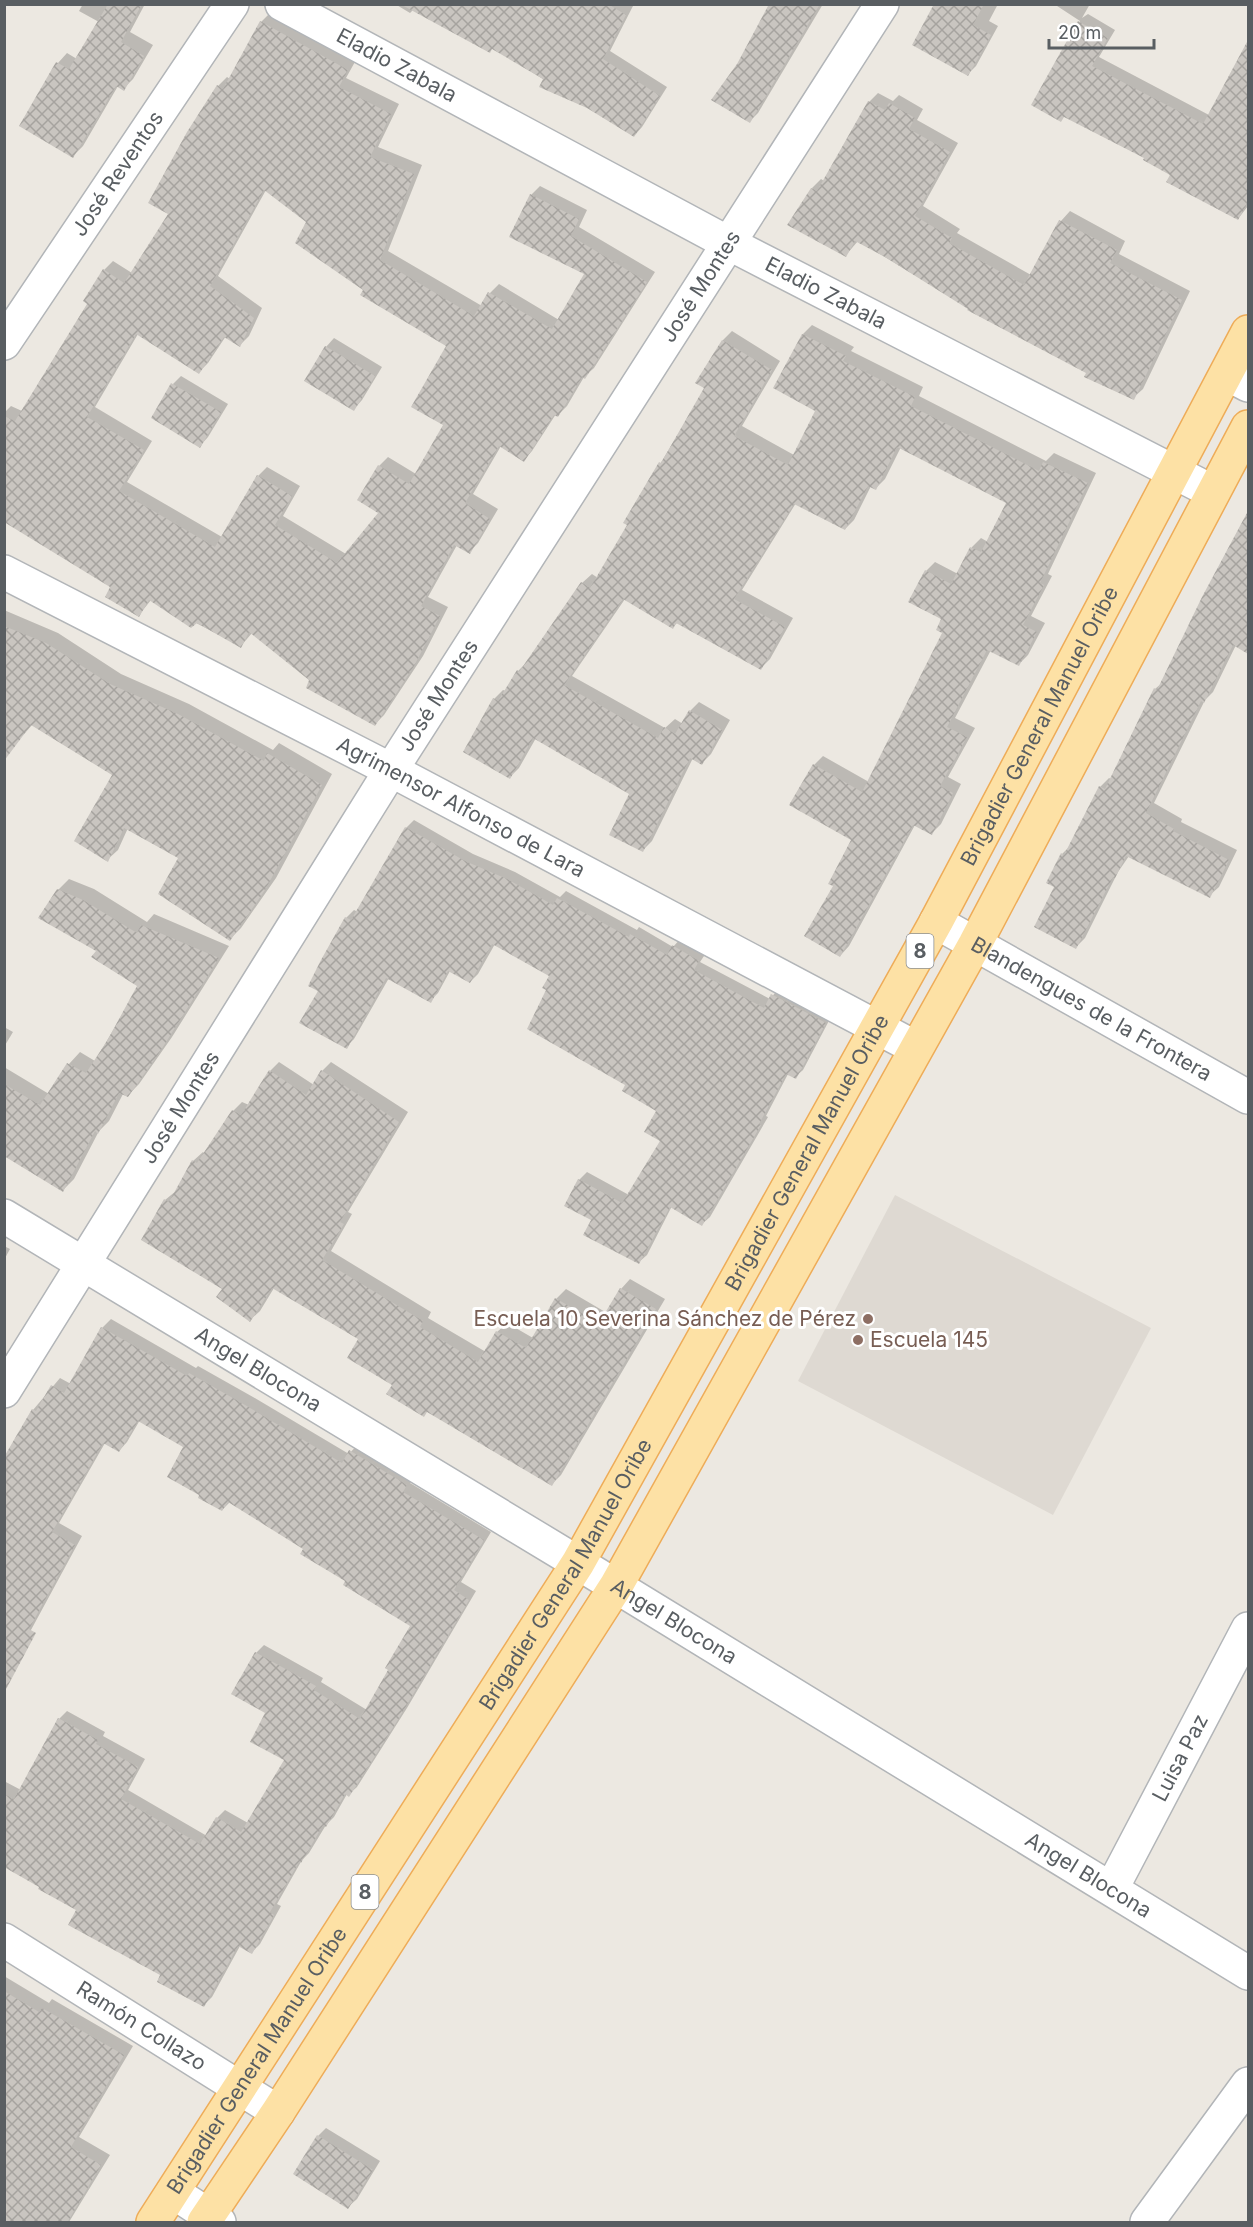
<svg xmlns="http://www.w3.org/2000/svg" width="1253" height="2227" font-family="Inter,sans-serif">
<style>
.education{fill:#ded9d2}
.shadow{fill:#0003;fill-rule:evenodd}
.building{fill:url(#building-cross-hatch);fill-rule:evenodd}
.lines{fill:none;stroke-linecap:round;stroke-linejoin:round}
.street-casing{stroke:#b2b5b8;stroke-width:36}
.primary-casing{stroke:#eeac58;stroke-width:36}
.street{stroke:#fff;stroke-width:33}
.primary{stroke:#fde1a5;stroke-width:33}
.education-dot{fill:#8d6e63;stroke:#fff;stroke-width:2}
.labels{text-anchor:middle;stroke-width:6;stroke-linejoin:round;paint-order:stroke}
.shield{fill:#fff;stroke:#8b8e91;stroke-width:1.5}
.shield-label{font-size:20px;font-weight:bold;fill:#595e62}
.street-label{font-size:21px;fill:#595e62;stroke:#fff}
.education-label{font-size:21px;fill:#785e54;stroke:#fff;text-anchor:end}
</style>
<defs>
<pattern id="building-cross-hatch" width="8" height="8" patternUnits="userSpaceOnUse" patternTransform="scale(1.5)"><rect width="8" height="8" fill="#c9c5c0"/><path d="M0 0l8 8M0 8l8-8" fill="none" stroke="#a6a39f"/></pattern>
</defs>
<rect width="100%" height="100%" fill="#ece8e1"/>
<polygon class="education" points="895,1195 1151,1328 1053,1515 798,1381"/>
<g class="shadow">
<polygon points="83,4 145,4 130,32 153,45 133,79 123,89 118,86 83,146 73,156 58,63 67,53 77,59 99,22 79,11"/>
<polygon points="395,4 630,4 633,6 610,51 667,87 642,127 634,136 493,48 413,10 410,13"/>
<polygon points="771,4 823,4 758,113 750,121 738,65"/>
<polygon points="936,4 998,4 989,21 998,26 976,66 968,74"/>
<polygon points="1054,4 1090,4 1082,18 1088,14 1115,30 1099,57 1209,115 1248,47 1248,206 1238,219 1146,158 1065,116 1033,105 1080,21"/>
<path d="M270,13l86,47 -10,18 53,26 -21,43 44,18 -34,86 94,55 8,-13 9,-9 60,36 27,-46 -55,-79 9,-9 47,24 -8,17 76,45 -61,96 -10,9 -17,29 -9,9 -2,-1 -24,37 -8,9 -23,-14 -28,48 25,15 -20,34 -9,9 -12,-7 -29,52 20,10 -25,49 -39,59 -9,9 -64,-44 -59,-47 -11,13 -90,-46 -12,15 -27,-29 -108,-65v-108l7,-7 11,5 67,-108 15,-33 9,-9 19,12 38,-60 48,-127 9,-9 3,2 31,-57zM266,190l42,32 140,124 -2,79 -30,49 -28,-17 -9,9 1,46 -34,42 -63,-38 17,-30 -33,-19 -9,9 -36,61 -95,-55 25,-41 -57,-34 43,-73 61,38 9,-9 18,-27 14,9 9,-9 13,-28 -44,-32z"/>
<polygon points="878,93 893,101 899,95 923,109 917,120 958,143 923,206 960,229 957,233 1031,275 1061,221 1070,211 1125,241 1119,254 1190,291 1143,389 1133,398 970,308 858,241 846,255 812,188 821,179 824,181 869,102"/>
<polygon points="812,325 854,347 851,351 923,387 919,396 1046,461 1054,453 1096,473 1048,574 1052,576 1031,616 1045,623 1028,655 1019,664 991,650 955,718 975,728 948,777 961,784 941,824 932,833 915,825 849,946 840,956 835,886 853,839 814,765 823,756 869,782 944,632 943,619 926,571 935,562 958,574 972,547 981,538 988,542 1008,502 901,447 885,479 876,488 871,486 854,520 845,529 796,503 742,590 793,618 770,659 761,668 678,622 673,627 625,599 572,676 665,728 675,719 683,724 690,711 699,702 730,720 711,754 702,763 693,758 652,841 643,850 631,793 536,738 519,768 510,777 465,751 494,699 503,690 506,691 518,671 527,662 582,583 592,574 598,578 629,525 625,522 706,388 697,382 723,340 732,331 780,361 742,426 794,455 817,410 803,334"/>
<polygon points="334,338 382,367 362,400 354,409 326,347"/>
<polygon points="181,376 228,404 208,437 200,446 173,384"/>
<polygon points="1248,512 1248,652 1236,645 1213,692 1205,700 1154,803 1182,819 1181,822 1237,850 1219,887 1209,896 1129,856 1118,872 1085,938 1076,947 1056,886 1048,882 1062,854 1071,845 1100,787 1109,778 1111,779 1155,689 1163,682 1203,597"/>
<polygon points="4,610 58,633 121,674 189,704 273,750 279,743 332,774 276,878 241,928 230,939 180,857 128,828 118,850 107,860 114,774 33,724 15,744 4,736"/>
<polygon points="414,820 473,854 515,872 560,897 566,891 637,930 639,927 673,947 681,938 706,953 700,962 770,999 780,987 832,1015 803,1070 795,1077 788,1074 766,1116 768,1117 710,1217 702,1224 672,1206 647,1255 639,1262 593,1220 579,1180 587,1172 629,1195 662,1140 658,1111 627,1085 548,990 552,975 495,944 478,974 470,982 450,971 438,993 430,1001 389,978 354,1039 346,1047 320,990 346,918 354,910 358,912 406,828"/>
<polygon points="69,879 94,889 147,922 154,914 229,946 172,1037 139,1084 127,1096 123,1094 109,1121 99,1131 74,1179 63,1190 4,1155 4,1067 49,1094 69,1064 80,1052 95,1061 139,986 98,951 58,890"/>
<polygon points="4,1027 13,1032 4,1047"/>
<polygon points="279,1062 314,1085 322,1071 331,1062 408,1112 348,1212 352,1214 331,1251 431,1312 428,1318 486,1352 497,1332 507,1323 533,1338 556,1299 566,1289 607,1313 621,1289 630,1279 665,1299 561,1475 552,1484 394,1384 360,1339 274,1288 260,1311 250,1320 224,1289 165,1200 176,1191 193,1161 203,1152 205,1154 233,1111 242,1102 249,1105 270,1071"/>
<polygon points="4,1246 10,1249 4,1260"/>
<polygon points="111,1319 196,1368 198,1366 253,1397 349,1454 359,1443 414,1476 410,1483 491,1532 461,1582 476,1591 407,1708 357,1787 348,1795 347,1794 334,1817 326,1825 309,1853 302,1860 277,1904 281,1906 260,1944 252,1952 240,1946 212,1997 204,2005 78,1909 4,1865 4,1781 21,1790 59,1719 67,1711 105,1732 103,1736 145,1759 128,1790 207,1836 217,1818 225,1810 248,1823 286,1760 267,1712 256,1653 264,1645 323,1678 321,1682 367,1710 412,1626 305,1548 230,1502 222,1510 201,1494 185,1446 140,1420 127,1442 119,1451 105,1443 59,1523 82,1536 25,1641 33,1410 60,1378 71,1384 102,1328"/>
<polygon points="4,1976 49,2003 52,1999 133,2046 79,2137 110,2155 69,2222 4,2222"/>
<polygon points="326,2128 380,2161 357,2199 348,2207 318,2136"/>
</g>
<g class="building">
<polygon points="108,4 142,4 121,42 144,56 124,91 116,86 73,158 19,126 56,62 69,69"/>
<polygon points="400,4 608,4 626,15 603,59 660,96 634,137 587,108 539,87 543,79 492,49 490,53"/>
<polygon points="769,4 820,4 750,123 711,100 737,64"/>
<polygon points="934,4 984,4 973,25 991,35 968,76 912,45"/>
<path d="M260,21l88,49 -9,17 52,27 -21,43 44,17 -34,86 94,56 14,-24 64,37 32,-55 -75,-37 21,-43 49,25 -8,17 76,46 -62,97 -3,-2 -24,40 -4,-2 -30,47 -25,-16 -34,57 25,16 -20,35 -16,-9 -33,61 19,10 -26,50 -39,60 -69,-38 3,-8 -60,-48 -8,16 -44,-25 -6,5 -42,-28 -10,17 -34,-20 5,-10 -106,-65v-106l11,5 72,-117 -4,-3 20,-32 21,14 44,-69 -20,-11 39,-71 30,-47 6,4zM264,190l42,32 -11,21 68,47 -3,5 86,51 -35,61 32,18 -34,59 -31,-19 -21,35 21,13 -41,50 -62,-38 17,-29 -35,-21 -42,72 -96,-56 25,-41 -57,-33 49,-83 63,40 25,-37 16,10 14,-29 -44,-32z"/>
<polygon points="1078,21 1108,38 1092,66 1203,124 1248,40 1248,202 1238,220 1166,182 1170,175 1143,160 1144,158 1064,117 1061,122 1031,105"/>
<polygon points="868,101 885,110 889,103 915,118 909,129 950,152 915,216 952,238 949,243 1024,285 1059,220 1117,250 1110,263 1182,300 1134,400 1084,377 1086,373 967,310 968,309 885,257 855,241 846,257 787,225 811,188 817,191"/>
<polygon points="802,334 846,356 843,361 915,397 911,406 1039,471 1043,462 1088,483 1040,583 1044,585 1023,625 1037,632 1019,666 987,650 947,727 967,737 940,786 953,793 932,835 913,825 840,957 804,936 833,886 828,884 851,840 789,805 813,764 862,792 942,633 936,630 941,619 908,602 925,570 951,584 970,547 981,552 1006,503 897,447 876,490 868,486 845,530 794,504 734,599 785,627 761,670 676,623 673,629 623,599 564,685 658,738 664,727 675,734 689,710 722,730 702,765 690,758 643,852 609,835 629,794 533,738 510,779 463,752 493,698 498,701 517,670 519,672 581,582 590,588 627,525 623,523 659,462 661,463 704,388 695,383 722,340 772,370 734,436 788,465 815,411 773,388"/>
<polygon points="325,346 375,376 354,411 304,381"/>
<polygon points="171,383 221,412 200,448 151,418"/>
<polygon points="1248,511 1248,654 1233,645 1204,703 1201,701 1146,813 1174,829 1173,831 1229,860 1210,898 1126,856 1115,878 1113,877 1076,949 1034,927 1054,887 1046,883 1061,853 1064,855 1099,786 1105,789 1154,688 1157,690 1202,597"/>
<polygon points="4,626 46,643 110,684 178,714 264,761 267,753 322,785 265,890 230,941 158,894 178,858 124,828 108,862 74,841 112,775 31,725 4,761"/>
<polygon points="405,827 465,861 507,879 553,905 557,898 629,937 630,934 667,955 672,945 699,961 694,970 764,1008 771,994 826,1023 796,1079 786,1074 759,1124 761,1125 702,1226 670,1207 639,1264 583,1235 591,1220 564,1206 578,1179 622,1203 660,1141 644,1132 656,1111 622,1091 625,1085 527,1029 546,990 542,988 549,976 492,944 470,983 448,971 431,1003 386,978 347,1049 299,1023 318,991 308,986 321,960 345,917 351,920"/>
<polygon points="57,889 83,900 137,933 141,925 219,958 161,1050 128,1097 119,1093 98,1134 95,1131 63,1192 4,1156 4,1084 40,1105 67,1063 86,1073 107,1041 137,986 91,957 96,951 38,918"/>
<polygon points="269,1070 306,1095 321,1070 399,1122 340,1222 344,1224 322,1260 423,1321 420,1327 478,1362 496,1331 526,1348 555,1298 599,1323 620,1288 656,1309 552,1486 427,1412 424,1417 386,1394 392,1385 347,1358 358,1339 272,1288 250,1322 216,1297 222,1289 141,1240 164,1199 169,1202 192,1160 197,1163 232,1110 241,1115"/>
<polygon points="101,1327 187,1376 189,1373 245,1405 342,1463 349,1450 407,1485 403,1492 484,1540 454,1590 469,1600 399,1718 349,1797 345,1794 326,1827 323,1825 301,1863 299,1862 270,1912 274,1915 252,1954 238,1946 204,2007 157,1982 160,1975 68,1925 76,1910 38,1889 39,1887 4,1867 4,1794 14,1799 58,1718 98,1740 96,1744 138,1767 121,1799 200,1844 216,1817 241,1832 284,1760 250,1742 265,1713 231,1694 255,1652 316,1686 314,1690 360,1719 388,1670 385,1668 410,1626 343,1585 345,1581 300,1554 303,1549 228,1502 222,1511 198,1498 199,1495 167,1477 183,1447 138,1421 119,1452 103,1443 52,1532 75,1545 29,1629 36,1633 4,1693 4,1457 32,1409 36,1411 51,1385 64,1393"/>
<polygon points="4,1991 39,2012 42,2008 124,2055 71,2147 101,2165 67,2223 4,2223"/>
<polygon points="317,2135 373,2170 348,2209 293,2174"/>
</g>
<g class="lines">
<defs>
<g id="street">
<path id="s1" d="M282,4l448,240 483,248"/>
<path id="s2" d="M4,343l228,-339"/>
<polyline points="1227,374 1248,385"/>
<path id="s3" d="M4,572l387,198 525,278"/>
<path id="s4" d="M936,922l312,175"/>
<path id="s5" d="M4,1216l574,347 670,410"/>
<path id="s6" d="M4,1391l387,-621 491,-766"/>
<path id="s7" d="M1112,1888l136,-259"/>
<path id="s8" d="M4,1940l274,172"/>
<polyline points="173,2192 219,2222"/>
<polyline points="1147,2222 1248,2084"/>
</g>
<g id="primary">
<path id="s9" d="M153,2222l425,-659 358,-641 312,-590"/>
<polyline points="204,2222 278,2112 616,1586 975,944 1248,427"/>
</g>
</defs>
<use href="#street" class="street-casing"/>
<use href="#primary" class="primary-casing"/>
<use href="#street" class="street"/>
<use href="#primary" class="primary"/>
</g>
<g class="education-dot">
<circle cx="868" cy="1319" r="6"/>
<circle cx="858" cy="1340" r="6"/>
</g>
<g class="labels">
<g class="shield">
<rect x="906.5" y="934" width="27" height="34" rx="4.5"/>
<rect x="351.5" y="1875" width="27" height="34" rx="4.5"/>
</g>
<g class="shield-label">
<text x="920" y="958">8</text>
<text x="365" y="1899">8</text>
</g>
<g class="street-label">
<text dy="7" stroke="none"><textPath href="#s1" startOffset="130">Eladio Zabala</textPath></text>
<text dy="7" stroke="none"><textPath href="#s2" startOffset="204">José Reventos</textPath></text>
<text dy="7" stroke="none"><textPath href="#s6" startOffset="1306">José Montes</textPath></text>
<text dy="7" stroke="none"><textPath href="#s1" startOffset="616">Eladio Zabala</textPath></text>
<text dy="7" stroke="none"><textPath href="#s6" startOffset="820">José Montes</textPath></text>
<text dy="7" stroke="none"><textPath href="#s9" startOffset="1740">Brigadier General Manuel Oribe</textPath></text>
<text dy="7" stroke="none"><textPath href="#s3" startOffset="514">Agrimensor Alfonso de Lara</textPath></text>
<text dy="7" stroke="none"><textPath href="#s4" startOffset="178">Blandengues de la Frontera</textPath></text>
<text dy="7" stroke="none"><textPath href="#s6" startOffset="334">José Montes</textPath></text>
<text dy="7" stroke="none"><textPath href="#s9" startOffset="1254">Brigadier General Manuel Oribe</textPath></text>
<text dy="7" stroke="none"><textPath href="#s5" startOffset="297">Angel Blocona</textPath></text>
<text dy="7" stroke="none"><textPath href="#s9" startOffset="768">Brigadier General Manuel Oribe</textPath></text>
<text dy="7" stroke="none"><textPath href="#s5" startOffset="783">Angel Blocona</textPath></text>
<text dy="7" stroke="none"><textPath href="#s7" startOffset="147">Luisa Paz</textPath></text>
<text dy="7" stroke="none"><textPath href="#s5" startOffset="1269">Angel Blocona</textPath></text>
<text dy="7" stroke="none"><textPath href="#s8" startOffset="162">Ramón Collazo</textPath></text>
<text dy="7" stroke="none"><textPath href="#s9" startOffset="192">Brigadier General Manuel Oribe</textPath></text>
</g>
<g class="education-label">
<text x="856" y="1326">Escuela 10 Severina Sánchez de Pérez</text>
<text x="870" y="1347" text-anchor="start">Escuela 145</text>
</g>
</g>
<rect width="1253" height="2227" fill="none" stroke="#595e62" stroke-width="12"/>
<path d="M1049 39v9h105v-9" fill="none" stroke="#595e62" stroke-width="3"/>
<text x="1058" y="39" font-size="18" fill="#595e62" stroke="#ffffff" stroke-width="4.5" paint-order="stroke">20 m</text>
</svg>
